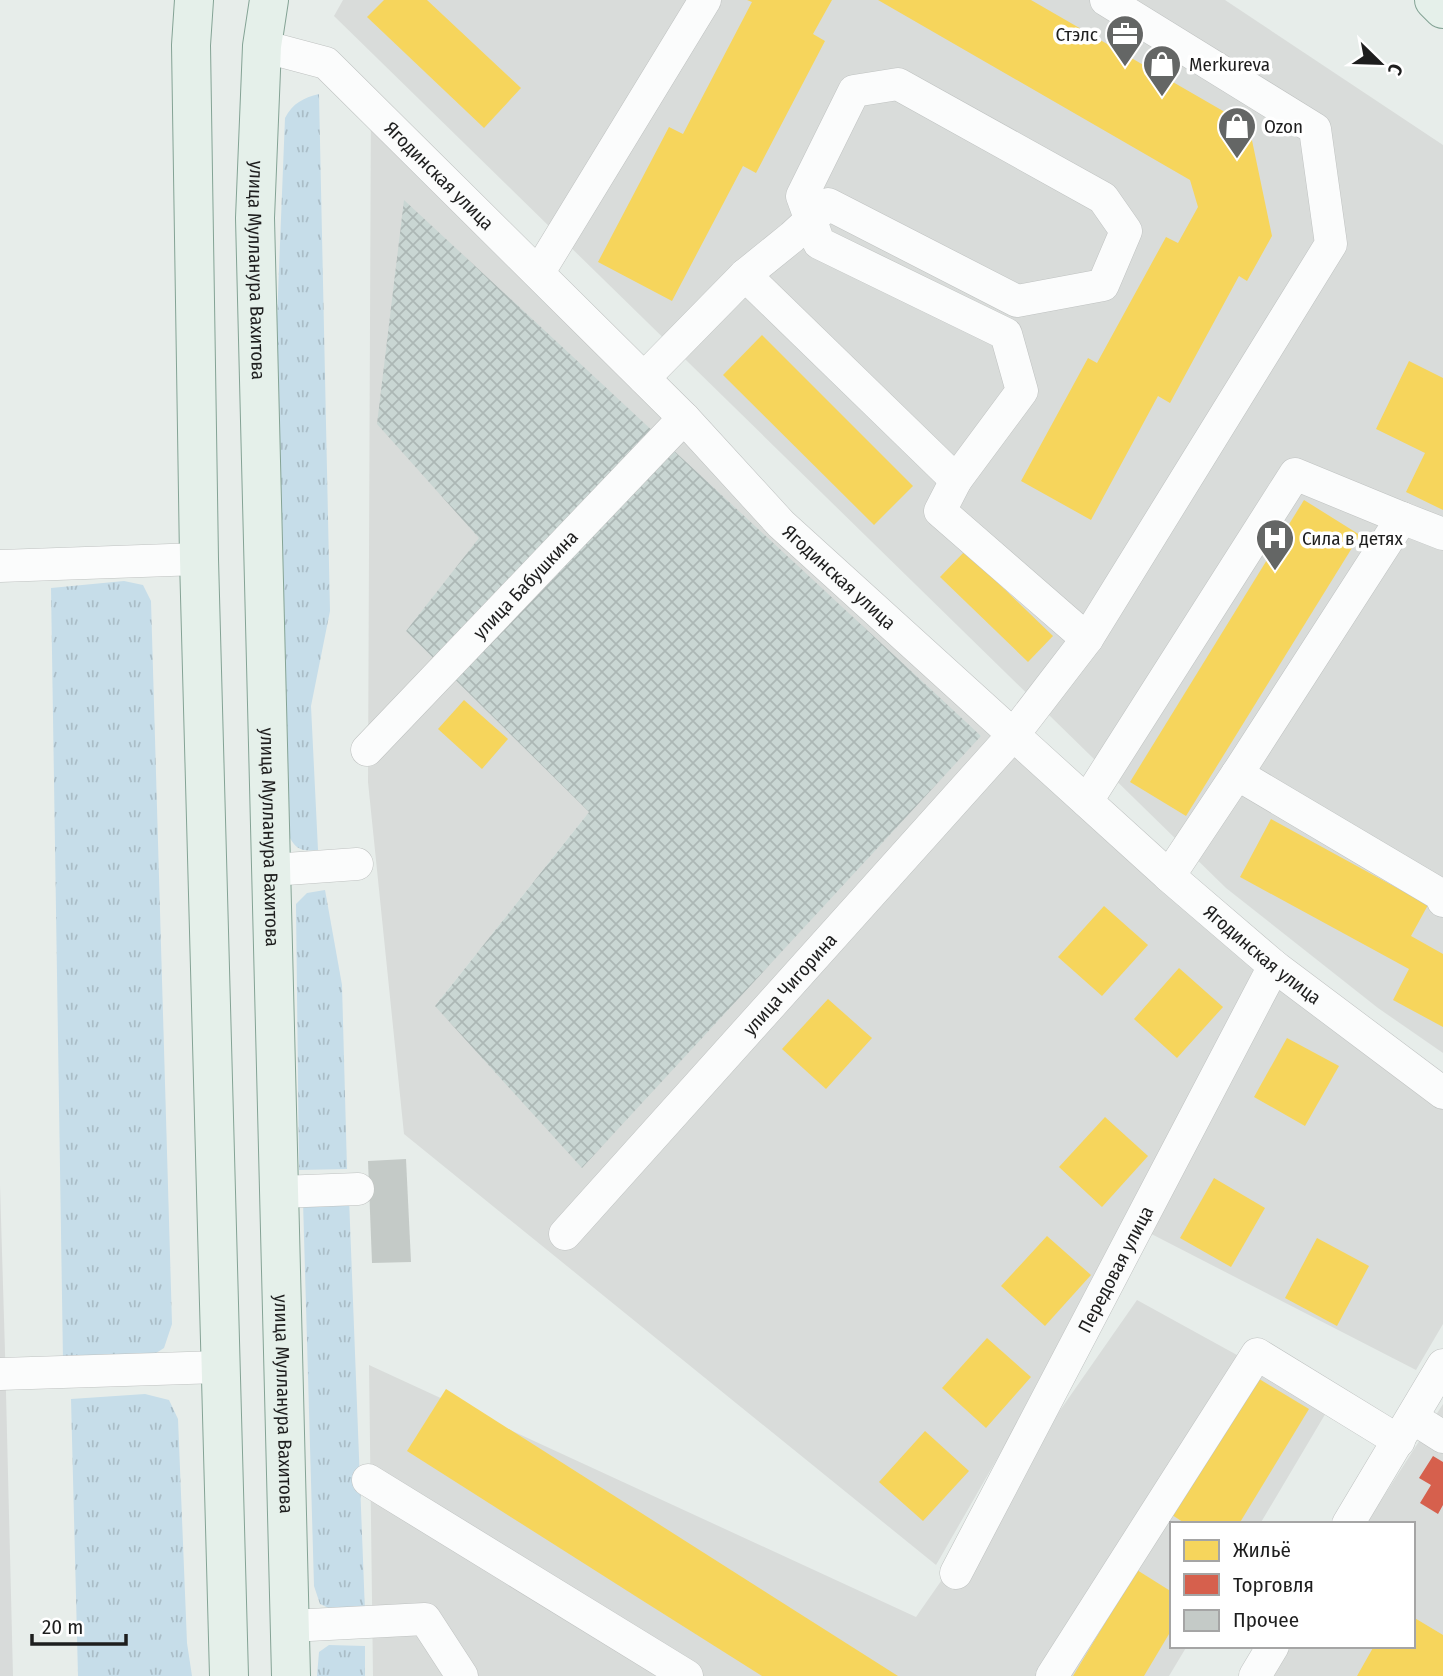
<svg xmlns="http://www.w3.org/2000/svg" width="1443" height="1676" font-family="'Fira Sans Condensed',sans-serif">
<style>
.residential{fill:#d9dcda;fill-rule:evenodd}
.religious{fill:#d8dbda}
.construction{fill:url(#construction-cross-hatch)}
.grass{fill:url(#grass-tufts)}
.homes{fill:#f6d55c}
.shops{fill:#d6604d}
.building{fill:#c4cac7}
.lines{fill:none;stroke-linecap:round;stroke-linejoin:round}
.minor-casing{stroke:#bfc2c1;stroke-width:33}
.major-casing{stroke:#84a395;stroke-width:40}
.minor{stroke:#fbfcfc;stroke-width:32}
.major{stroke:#e5f0ea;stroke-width:38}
.labels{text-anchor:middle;stroke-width:7;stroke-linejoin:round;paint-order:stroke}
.poi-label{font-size:19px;fill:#1e1e1e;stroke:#fff;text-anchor:start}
.street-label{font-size:19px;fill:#1e1e1e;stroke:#fff}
</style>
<defs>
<pattern id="construction-cross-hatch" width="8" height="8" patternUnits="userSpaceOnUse" patternTransform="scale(1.75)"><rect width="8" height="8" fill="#c9d6d3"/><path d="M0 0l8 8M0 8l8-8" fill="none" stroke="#acb7b5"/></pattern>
<pattern id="grass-tufts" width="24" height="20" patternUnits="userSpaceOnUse" patternTransform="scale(1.75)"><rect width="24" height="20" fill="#c6dde9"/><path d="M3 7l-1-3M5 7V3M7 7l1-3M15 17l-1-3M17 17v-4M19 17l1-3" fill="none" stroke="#aabdc7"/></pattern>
</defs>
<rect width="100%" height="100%" fill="#e7edea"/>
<g class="residential">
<polygon points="343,0 1225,0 1443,145 1443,1053 1378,1008 1226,888 334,16"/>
<path d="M371,95l706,709 366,291v229l-27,46 -284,-146 -196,341 -532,-431 -36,-352zM480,538l501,198 -546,270 154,-194 -183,-181z"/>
<polygon points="1137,1300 1330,1406 1260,1524 1172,1524 1172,1646 1187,1646 1169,1676 373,1676 369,1365 916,1617"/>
<polygon points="1443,1404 1443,1676 1269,1676 1288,1646 1413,1646 1413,1524 1366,1524"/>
</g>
<polygon class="religious" points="0,1185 5,1352 13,1676 0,1676"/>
<polygon class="construction" points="404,200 981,736 582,1168 435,1006 589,812 406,631 479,538 377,424"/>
<g class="grass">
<path d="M319,94l11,517 -19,95 7,144c-14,1 -21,1 -28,-12l-13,-519 8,-201c8,-15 18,-20 34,-24z"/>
<polygon points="124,581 143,585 151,601 172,1324 164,1348 153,1355 63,1361 51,588"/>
<polygon points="325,890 342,985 347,1169 299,1170 296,904 307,893"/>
<polygon points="349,1198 365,1612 335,1611 320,1604 314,1586 303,1201"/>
<polygon points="145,1394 169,1400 178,1419 187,1643 192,1676 78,1676 71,1399"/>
<polygon points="329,1645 365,1646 365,1676 317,1676 319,1652"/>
</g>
<g class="homes">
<polygon points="384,0 427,0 521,88 484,128 367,17"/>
<polygon points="747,0 832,0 813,34 825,41 756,173 743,166 672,301 598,262 669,127 683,134 752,2"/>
<polygon points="878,0 1031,0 1249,126 1272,236 1247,281 1239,276 1170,403 1158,396 1091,520 1021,481 1088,358 1097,363 1166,237 1178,243 1198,207 1190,180"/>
<polygon points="762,335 913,486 874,525 723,375"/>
<polygon points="1409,361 1443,378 1443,510 1406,492 1425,453 1376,429"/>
<polygon points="1304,500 1360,535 1186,816 1130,782"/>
<polygon points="965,551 1053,636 1028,662 940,577"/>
<polygon points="464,700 508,739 482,769 438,729"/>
<polygon points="1271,819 1428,905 1411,936 1443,954 1443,1027 1393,1000 1409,969 1240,877"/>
<polygon points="1104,906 1148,945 1102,996 1058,957"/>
<polygon points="1179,968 1223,1007 1177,1058 1134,1019"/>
<polygon points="828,999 872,1038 826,1089 782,1049"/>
<polygon points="1287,1038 1339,1066 1305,1126 1254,1097"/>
<polygon points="1105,1117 1148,1156 1102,1207 1059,1167"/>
<polygon points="1214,1178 1265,1208 1231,1267 1180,1238"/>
<polygon points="1047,1236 1091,1275 1045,1326 1001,1286"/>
<polygon points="1317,1238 1369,1266 1337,1326 1285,1298"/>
<polygon points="987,1338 1031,1377 986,1428 942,1388"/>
<polygon points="1256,1377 1309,1409 1239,1524 1186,1524 1172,1515"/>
<polygon points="446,1389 898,1676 762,1676 640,1599 407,1451"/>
<polygon points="925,1431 969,1471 923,1521 879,1482"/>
<polygon points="1137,1570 1172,1592 1172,1629 1144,1676 1073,1676"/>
<polygon points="1413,1617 1443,1635 1443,1676 1357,1676 1374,1646 1413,1646"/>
</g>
<polygon class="shops" points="1433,1456 1443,1462 1443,1505 1438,1514 1420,1503 1431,1485 1419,1478"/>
<polygon class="building" points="406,1159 411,1262 372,1263 368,1161"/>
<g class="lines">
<defs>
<g id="minor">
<path id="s1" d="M262,46l64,17 358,355 97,106 388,352 105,90 169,127"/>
<polyline points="539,272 705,0"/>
<polyline points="745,275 956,480"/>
<polyline points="644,378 745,275 792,237 828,204 1017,301 1103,285 1126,231 1103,198 898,84 854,91 802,196 819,243 1006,334 1022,391 956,480 940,511 1087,639"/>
<polyline points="0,566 199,559"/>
<path id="s2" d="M367,750l317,-332"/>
<polyline points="1237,774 1441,895 1443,901"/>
<polyline points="1087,801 1295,474 1402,518"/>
<polyline points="272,870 357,864"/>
<polyline points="1169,876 1237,774 1402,518 1443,534"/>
<polyline points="280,1192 358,1189"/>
<path id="s3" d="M565,1234l449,-500 73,-95 244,-395 -16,-115 -209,-129"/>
<polyline points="0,1374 219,1367"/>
<polyline points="1413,1418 1443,1437"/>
<polyline points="368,1480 687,1676"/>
<polyline points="1348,1524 1443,1365"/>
<path id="s4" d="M956,1573l318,-607"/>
<polyline points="290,1626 425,1619 462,1676"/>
<polyline points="1052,1676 1257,1354 1399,1441"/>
<polyline points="1255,1676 1273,1646"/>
</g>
<g id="major">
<polyline points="194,0 191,45 199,559 229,1676"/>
<path id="s5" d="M269,0l-7,46 -7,172 36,1458"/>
<polyline points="1434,0 1443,9"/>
</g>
</defs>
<use href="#minor" class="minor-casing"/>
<use href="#major" class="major-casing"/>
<use href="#minor" class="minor"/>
<use href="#major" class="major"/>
</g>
<defs>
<symbol id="office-pin" viewBox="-11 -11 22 30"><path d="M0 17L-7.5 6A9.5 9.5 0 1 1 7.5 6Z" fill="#646665" stroke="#fff"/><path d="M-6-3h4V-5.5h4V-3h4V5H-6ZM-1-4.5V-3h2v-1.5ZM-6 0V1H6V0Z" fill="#fff"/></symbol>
<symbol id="shop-pin" viewBox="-11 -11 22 30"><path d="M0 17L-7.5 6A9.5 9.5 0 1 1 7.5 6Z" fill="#646665" stroke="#fff"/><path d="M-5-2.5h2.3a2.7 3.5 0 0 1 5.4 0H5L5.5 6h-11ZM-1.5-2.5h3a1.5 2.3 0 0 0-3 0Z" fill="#fff"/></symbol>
<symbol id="hospital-pin" viewBox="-11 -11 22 30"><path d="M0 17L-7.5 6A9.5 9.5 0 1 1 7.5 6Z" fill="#646665" stroke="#fff"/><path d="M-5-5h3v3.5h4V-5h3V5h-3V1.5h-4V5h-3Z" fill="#fff"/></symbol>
</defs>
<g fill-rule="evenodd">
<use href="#office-pin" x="1103" y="12" width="44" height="60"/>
<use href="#shop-pin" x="1140" y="42" width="44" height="60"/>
<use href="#shop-pin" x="1215" y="104" width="44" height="60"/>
<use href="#hospital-pin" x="1253" y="516" width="44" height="60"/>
</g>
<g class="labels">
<g class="poi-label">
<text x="1098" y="41" text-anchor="end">Стэлс</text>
<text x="1189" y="71">Merkureva</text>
<text x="1264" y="133">Ozon</text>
<text x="1302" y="545">Сила в детях</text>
</g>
<g class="street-label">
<text dy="7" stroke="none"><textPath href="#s1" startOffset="226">Ягодинская улица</textPath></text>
<text dy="7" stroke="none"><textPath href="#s5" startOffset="271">улица Мулланура Вахитова</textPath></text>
<text dy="7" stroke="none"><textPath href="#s1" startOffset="793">Ягодинская улица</textPath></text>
<text dy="7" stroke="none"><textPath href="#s2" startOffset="229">улица Бабушкина</textPath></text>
<text dy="7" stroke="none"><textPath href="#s5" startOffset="838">улица Мулланура Вахитова</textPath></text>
<text dy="7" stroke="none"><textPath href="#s1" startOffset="1360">Ягодинская улица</textPath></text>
<text dy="7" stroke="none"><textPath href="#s3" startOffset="336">улица Чигорина</textPath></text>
<text dy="7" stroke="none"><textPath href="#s4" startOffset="343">Передовая улица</textPath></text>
<text dy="7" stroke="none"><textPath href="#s5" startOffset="1405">улица Мулланура Вахитова</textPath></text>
</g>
</g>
<rect x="1170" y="1522" width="245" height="126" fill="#ffffff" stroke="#a5a5a5" stroke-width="2"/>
<rect x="1184" y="1540" width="35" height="21" fill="#f6d55c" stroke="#a5a5a5" stroke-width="2"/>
<text x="1233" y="1557" font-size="21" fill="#1e1e1e">Жильё</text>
<rect x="1184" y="1574" width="35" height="21" fill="#d6604d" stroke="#a5a5a5" stroke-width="2"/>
<text x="1233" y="1592" font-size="21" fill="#1e1e1e">Торговля</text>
<rect x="1184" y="1610" width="35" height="21" fill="#c4cac7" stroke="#a5a5a5" stroke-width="2"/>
<text x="1233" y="1627" font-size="21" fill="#1e1e1e">Прочее</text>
<g transform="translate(1380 63) rotate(113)" stroke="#ffffff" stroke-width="5" paint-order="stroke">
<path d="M0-5L12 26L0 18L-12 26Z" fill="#1e1e1e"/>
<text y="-10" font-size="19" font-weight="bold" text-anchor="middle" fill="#1e1e1e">С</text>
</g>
<path d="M32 1634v10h94v-10" fill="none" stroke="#1e1e1e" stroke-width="3.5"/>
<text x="42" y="1634" font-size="21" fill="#1e1e1e" stroke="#ffffff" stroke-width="5" paint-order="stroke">20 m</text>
</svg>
